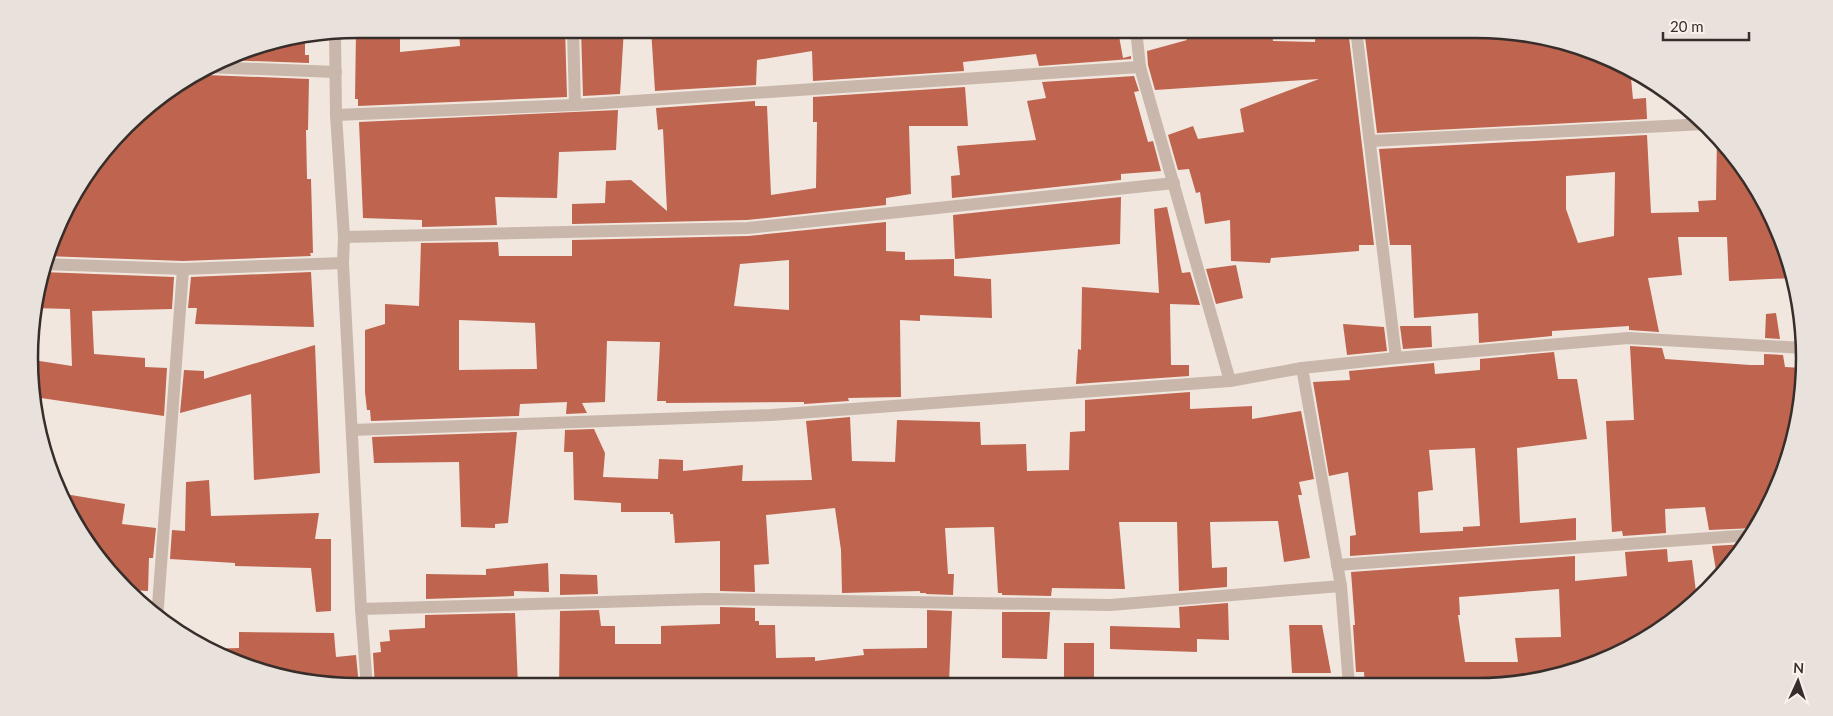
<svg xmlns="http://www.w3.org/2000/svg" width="1833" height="716" font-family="Lato,sans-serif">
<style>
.building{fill:#be644f;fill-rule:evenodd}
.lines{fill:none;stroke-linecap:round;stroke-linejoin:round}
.minor{stroke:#c9b7ab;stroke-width:12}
.rim{fill:none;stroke:#372d2a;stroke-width:2.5}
</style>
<rect width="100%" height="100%" fill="#f1e7de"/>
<g class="building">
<polygon points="373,29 400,29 400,52 460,46 459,30 565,29 567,97 358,106 358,99 355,99 356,32 372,32"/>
<polygon points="581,29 624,29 620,94 583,96"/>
<polygon points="651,29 685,29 684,38 762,31 762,29 1078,29 1106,39 1119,36 1123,58 1131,56 1131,59 1039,66 1036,54 963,62 964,71 813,81 812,51 757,60 756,85 655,91"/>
<polygon points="1184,29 1272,29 1273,41 1315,42 1316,29 1348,29 1374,245 1359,245 1359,251 1271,258 1270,263 1231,261 1230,220 1205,224 1200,192 1196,193 1189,169 1178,170 1168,135 1193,126 1198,139 1244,132 1240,109 1319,79 1155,90 1148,65 1147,51 1187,40"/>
<polygon points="1364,29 1475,29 1560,40 1621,63 1630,68 1633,99 1646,98 1647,119 1377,133"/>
<polygon points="305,37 305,55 309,55 309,63 223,60 252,46"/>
<polygon points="199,70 206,75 309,79 308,130 306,130 307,179 311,179 313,253 310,253 311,256 183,261 45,256 73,194 141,110"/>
<polygon points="1134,76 1139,91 1134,92 1148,142 1153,141 1161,171 1121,174 1121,180 952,198 951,176 960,175 957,146 1036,140 1027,101 1046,98 1042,82"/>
<polygon points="965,87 968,126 909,126 911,194 886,198 886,205 747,220 572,224 572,204 605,203 606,181 631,180 667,211 663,129 658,130 656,108 755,101 755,106 767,106 771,195 816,188 817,122 813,122 813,97"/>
<polygon points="618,110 616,150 559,152 557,198 495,197 497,225 422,227 422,220 363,218 359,122"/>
<path d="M1647,135l4,78 48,-1 -1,-11 18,-1 1,-64 6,5 37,52 27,59 6,26 -64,3 -2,-44h-49l4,38 -34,3 11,54 -30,-2v-4l-77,5v5l-73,7 -1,-30 -64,5 -3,-73h-21l-11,-96zM1615,172l-1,64 -36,7 -12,-34v-33z"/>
<polygon points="1121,197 1120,244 955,259 953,215"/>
<polygon points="1167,207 1182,273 1190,272 1200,305 1170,304 1171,365 1189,365 1189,376 1076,384 1078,349 1081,350 1082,287 1159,293 1154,209"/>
<path d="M886,222v29l19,1v8l49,-1v17l37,3 1,39 -72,-3v6l-20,-1 1,77 -53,1 1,3 -45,3v-2l-138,1v-2h-9l3,-59 -53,-1 -2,61 -23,1 5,10 -21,1 1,-12 -47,2 -1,12 -148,5 -1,-11h-3l-2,-18v-62l20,-6v-20l34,2 2,-63 77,-1 1,14h73v-16l176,-4zM789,260v50l-55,-4 6,-42zM459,320l76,3 2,46 -78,1z"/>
<polygon points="1236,265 1243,298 1216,304 1206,269"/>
<polygon points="42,272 174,277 172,309 92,311 94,354 145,358 145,367 167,368 164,416 34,397 33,360 72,366 70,309 33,308"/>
<polygon points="311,272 314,327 195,324 197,308 188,308 191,277"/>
<polygon points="1776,313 1780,339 1765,338 1766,314"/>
<polygon points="1343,324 1384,327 1387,351 1347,355"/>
<polygon points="1400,326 1431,326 1432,347 1403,349"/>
<polygon points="315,345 320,473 254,480 251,394 180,413 184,370 204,371 204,379"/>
<polygon points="1630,346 1662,348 1665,359 1750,365 1764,365 1764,354 1783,355 1785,367 1803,368 1803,380 1793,443 1755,528 1709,530 1705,507 1665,509 1666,533 1623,536 1622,531 1612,532 1606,421 1634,420"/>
<path d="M1554,352l4,27h19l10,60 -70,9 3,75 56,-5v22l-226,16v-20l6,-1 -8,-63 -19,4 -16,-94 37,-2 -1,-9 85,-8 1,11 45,-4v-11zM1475,448l5,78 -17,1v4l-43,2 -2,-41 15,-2 -4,-40z"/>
<polygon points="1190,392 1190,409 1252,406 1252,419 1301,411 1314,479 1299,482 1302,495 1298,495 1310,558 1284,562 1278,521 1210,522 1212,568 1227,567 1227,587 1179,591 1177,522 1119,522 1125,589 1052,588 1051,596 1002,595 1002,593 998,593 994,527 945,528 948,574 954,574 953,595 926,594 926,593 920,593 920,591 842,593 841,550 835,508 766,515 769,564 754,565 755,592 720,591 720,541 675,543 673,514 670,514 670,512 621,512 621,503 574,500 573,452 564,452 565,430 594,429 605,453 603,477 658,479 659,459 683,460 683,471 743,465 742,481 812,480 806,421 850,417 852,461 895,462 897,420 980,422 981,445 1026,444 1027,471 1069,470 1070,432 1085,431 1085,400"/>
<polygon points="517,432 508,523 495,524 495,528 461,527 459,462 374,463 372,437"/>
<polygon points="209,480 211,516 319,513 315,539 331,539 331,611 316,612 311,568 235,566 235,563 170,559 172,530 185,531 186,482"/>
<polygon points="59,493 125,504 122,524 156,528 153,558 149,558 148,591 130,590 87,544 89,529 78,529"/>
<polygon points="1746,544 1739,552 1717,577 1712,546"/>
<path d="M1667,549l1,13 24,-2 5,40 -5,5 -72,48 -102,31 -153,1 -1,-13h-8l-3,-47h2l-4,-53 224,-16v25l52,-5 -2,-24zM1559,589l2,48 -46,1 3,24h-53l-7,-47h2l-1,-18z"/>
<polygon points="548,563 549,592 514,591 514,596 426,599 426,574 486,575 486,569"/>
<polygon points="560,574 597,575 598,594 560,595"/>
<polygon points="1228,603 1229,640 1197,639 1197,652 1110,649 1110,626 1180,628 1179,607"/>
<polygon points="720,607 755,608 755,621 759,621 759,625 775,625 776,658 815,657 815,661 864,655 863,649 927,648 927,610 952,611 949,683 855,684 841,686 559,687 560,611 599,610 601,626 615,626 615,644 661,644 661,626 720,624"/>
<polygon points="1002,612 1050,612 1047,659 1002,658"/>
<polygon points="515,613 518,687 375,687 373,653 381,652 380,642 390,641 389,630 425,628 425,615"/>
<polygon points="1289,625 1322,625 1331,673 1292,673"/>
<polygon points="239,632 334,633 336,657 356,655 359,687 273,676 213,653 205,649 239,648"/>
<polygon points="1064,643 1094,643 1094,685 1064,686"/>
</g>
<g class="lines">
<g class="minor">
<polyline points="573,29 575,105"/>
<polyline points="1356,29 1396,358"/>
<polyline points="335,33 336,115 344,237 343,263 361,609 367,687"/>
<polyline points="206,67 336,72"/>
<polyline points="336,115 575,105 1140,67"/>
<polyline points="1370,141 1705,124"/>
<polyline points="344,237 748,228 1174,183"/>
<polyline points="43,264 183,269 343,263"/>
<polyline points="1302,368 1341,586 1349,685"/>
<polyline points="1230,381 1302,368 1396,358 1628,338 1803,348"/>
<polyline points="352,430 771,415 1230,381 1140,67 1136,29"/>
<polyline points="1337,565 1752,535"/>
<polyline points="361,609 706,599 1110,605 1341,586"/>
<polyline points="157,619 183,269"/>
</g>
</g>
<path d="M0 0H1833V716H0ZM358 38H1476A320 320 0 0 1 1796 358V358A320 320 0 0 1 1476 678H358A320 320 0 0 1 38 358V358A320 320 0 0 1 358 38Z" fill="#e9e2dc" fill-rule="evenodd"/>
<path class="rim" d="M358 38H1476A320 320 0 0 1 1796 358V358A320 320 0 0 1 1476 678H358A320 320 0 0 1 38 358V358A320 320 0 0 1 358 38Z"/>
<g transform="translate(1798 681) rotate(3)" stroke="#f9f2eb" stroke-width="4" paint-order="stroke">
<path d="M0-4L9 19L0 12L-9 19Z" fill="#372d2a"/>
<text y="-8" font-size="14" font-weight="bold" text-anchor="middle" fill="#372d2a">N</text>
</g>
<path d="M1663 32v8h86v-8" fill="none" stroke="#372d2a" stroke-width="2.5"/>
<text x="1670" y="32" font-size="15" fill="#372d2a" stroke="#f9f2eb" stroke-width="4" paint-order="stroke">20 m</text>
</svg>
